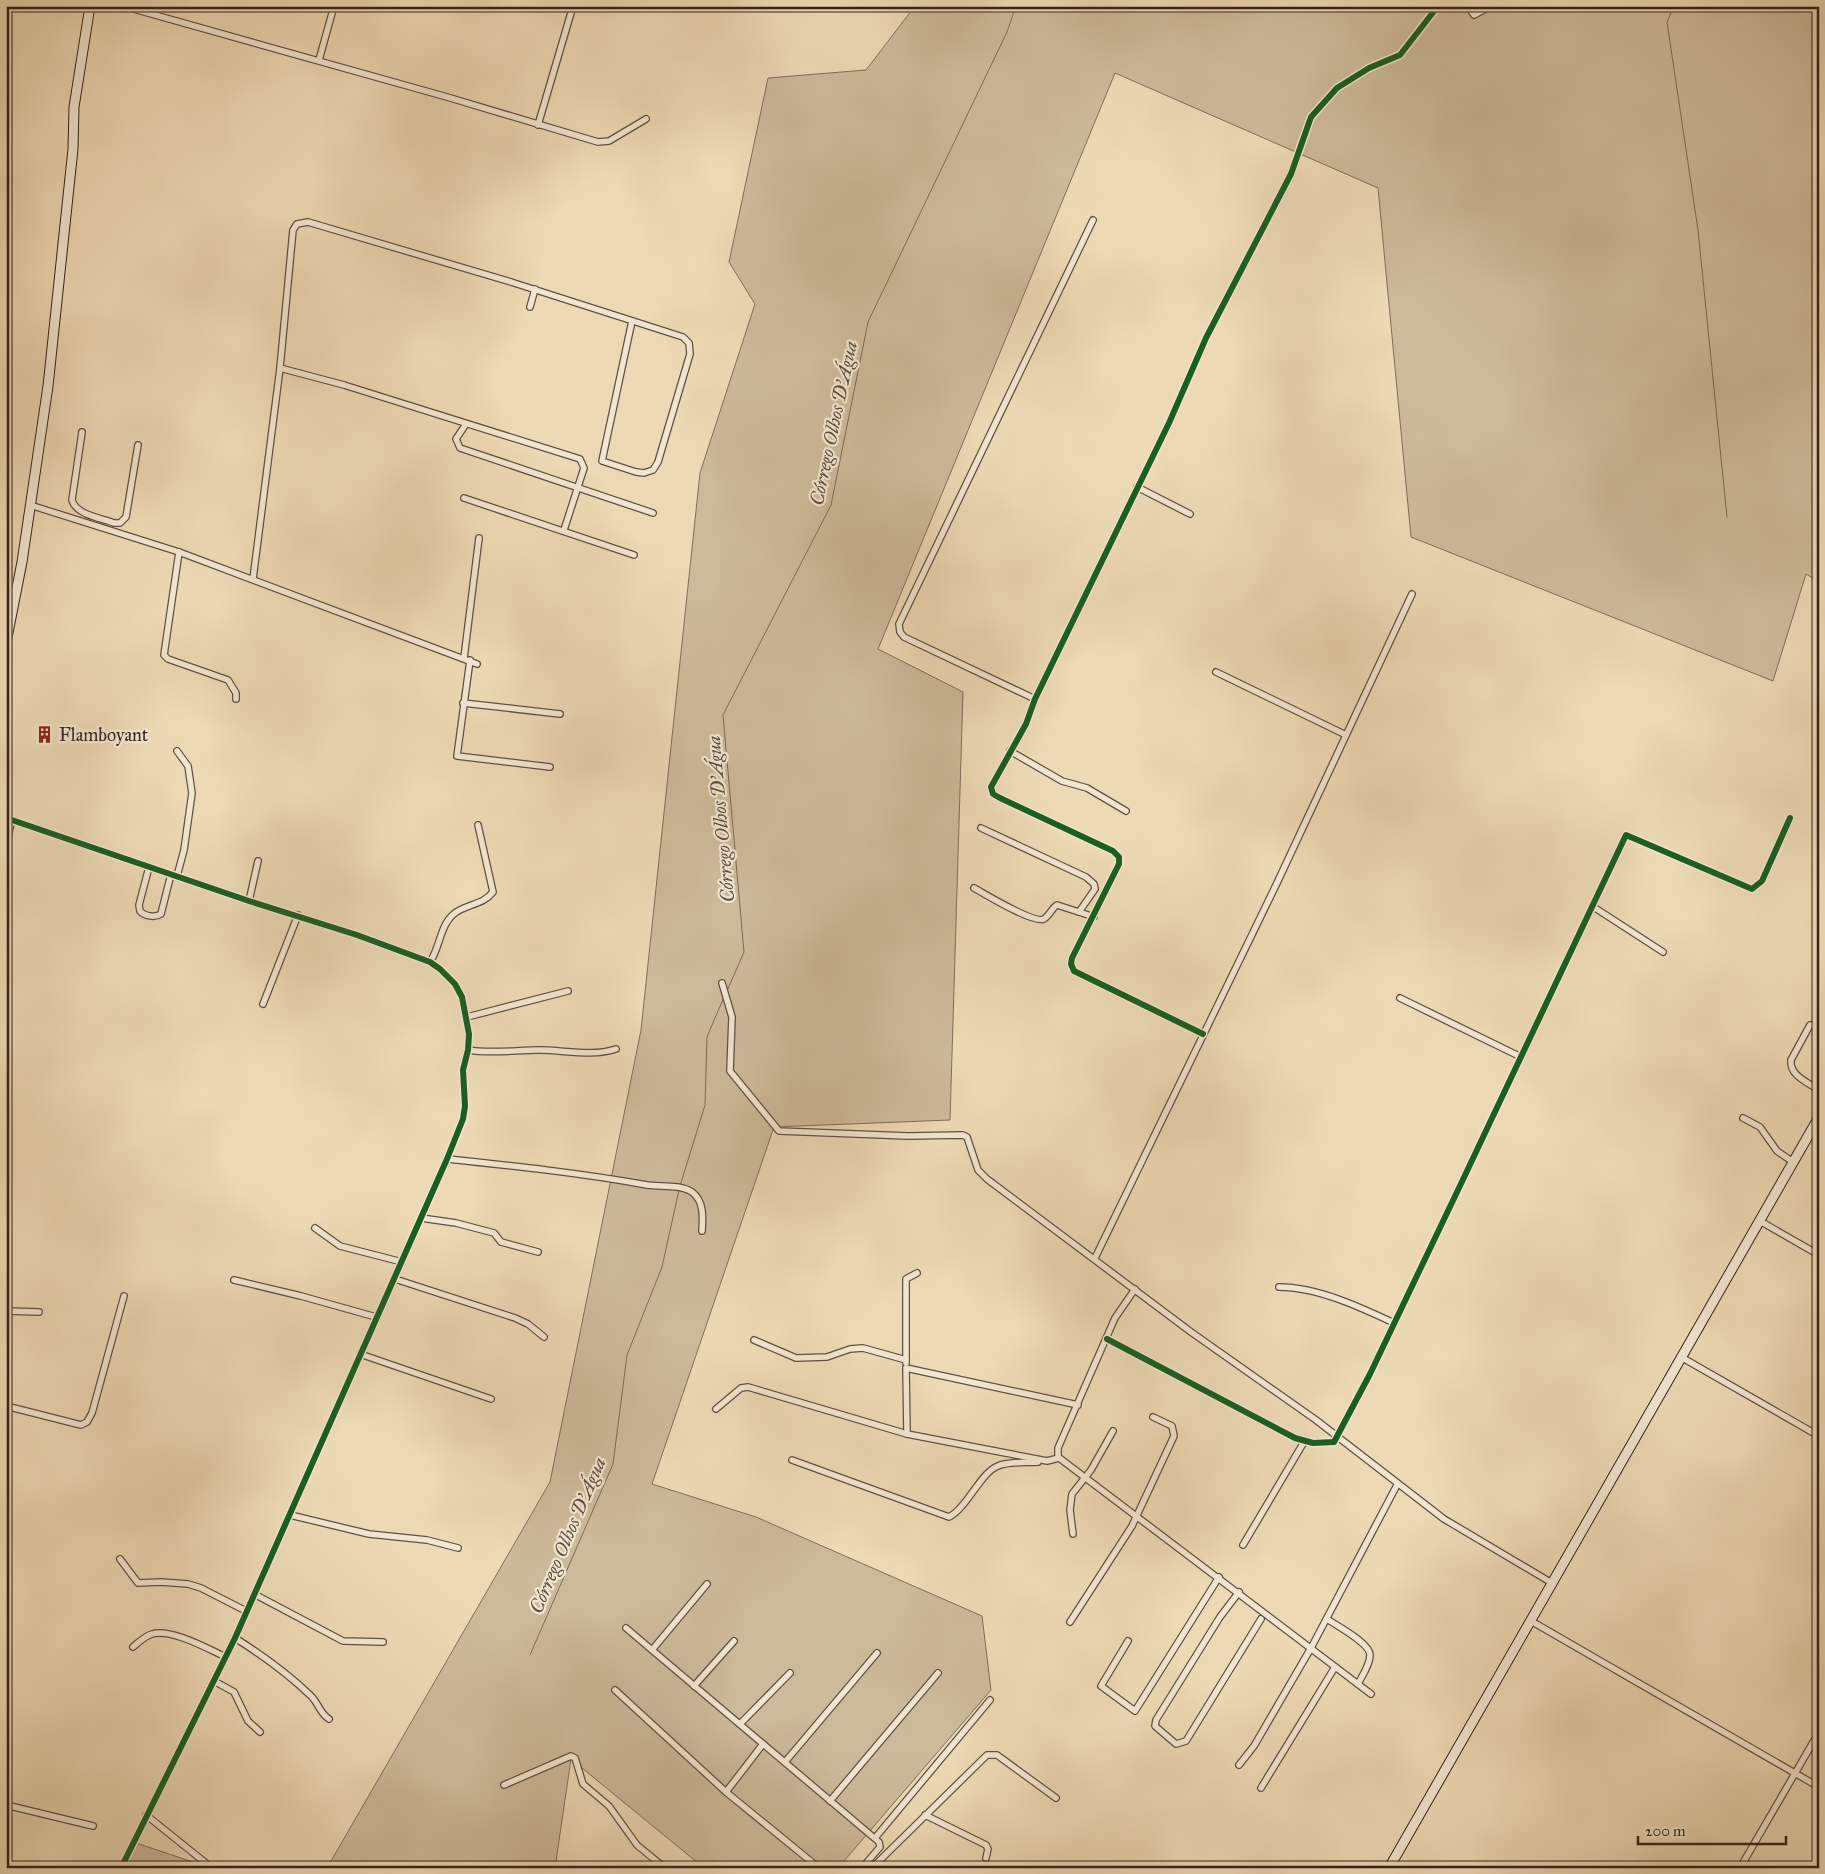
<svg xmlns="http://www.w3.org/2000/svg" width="1825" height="1874" font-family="'IM FELL Great Primer',serif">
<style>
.green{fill:#cdba9b;stroke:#806e5b}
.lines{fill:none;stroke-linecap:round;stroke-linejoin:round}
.stream{stroke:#7c6b58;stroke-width:1}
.street-casing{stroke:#615042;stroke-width:8}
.secondary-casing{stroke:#32231b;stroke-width:11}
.street{stroke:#f3e6cf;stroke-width:5.5}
.secondary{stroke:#f3e6cf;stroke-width:9}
.cycleway-casing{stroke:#f3e6cf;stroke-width:9}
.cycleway{stroke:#1b5e20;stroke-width:6}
.labels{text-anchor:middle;stroke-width:4.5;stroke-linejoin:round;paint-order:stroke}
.poi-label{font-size:18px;fill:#32231b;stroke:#f3e6cf;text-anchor:start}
.water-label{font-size:19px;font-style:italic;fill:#5d4d3f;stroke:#f3e6cf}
</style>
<rect width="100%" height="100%" fill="#edd9b5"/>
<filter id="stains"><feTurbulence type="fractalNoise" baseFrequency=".004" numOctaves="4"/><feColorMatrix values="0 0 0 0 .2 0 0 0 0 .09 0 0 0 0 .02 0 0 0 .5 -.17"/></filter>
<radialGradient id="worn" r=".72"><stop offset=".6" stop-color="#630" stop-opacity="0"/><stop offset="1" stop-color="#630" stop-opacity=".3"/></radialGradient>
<g class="green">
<polygon points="915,6 1819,6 1819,582 1806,574 1773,681 1411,537 1378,188 1115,73 878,649 963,692 950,1120 774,1127 652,1484 756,1517 982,1616 991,1690 838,1868 704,1868 571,1759 555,1868 327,1868 550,1482 641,1030 700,473 755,304 729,262 768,78 866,70"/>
<polygon points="133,1842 211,1868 123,1868"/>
</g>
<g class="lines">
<g class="stream">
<polyline points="1674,6 1667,22 1698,230 1727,517"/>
<polyline points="727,991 744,952 723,715 831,505 868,322 1007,32 1016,6"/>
<polyline points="680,1186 705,1105 707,1037 724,997"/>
<polyline points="530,1655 613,1464 627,1355 662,1267 679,1190"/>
</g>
<defs>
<g id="street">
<polyline points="123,6 447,97 598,142 609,141 646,119"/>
<polyline points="1468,6 1474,15 1491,6"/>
<polyline points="319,60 334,6"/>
<polyline points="538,125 573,6"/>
<polyline points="530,307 535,289"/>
<polyline points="280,368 344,385 580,459 584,468 564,530"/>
<polyline points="466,424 456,439 460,448 653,513"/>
<path d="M82,432l-10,68c4,15 29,18 42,23h6l6,-6 12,-72"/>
<polyline points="1137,487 1190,514"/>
<polyline points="464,498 634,555"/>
<polyline points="30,505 179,552 477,664"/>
<polyline points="179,552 164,655 168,659 228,680 236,693 236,699"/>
<polyline points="253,579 280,368 293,230 297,224 308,222 511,282 683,337 689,343 690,354 658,462 653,470 644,473 636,472 602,461 632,321"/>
<polyline points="464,658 479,538"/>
<polyline points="470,660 457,756 550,767"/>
<polyline points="1216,672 1346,735"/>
<polyline points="1035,699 904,637 900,632 899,624 1093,220"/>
<polyline points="463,703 560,714"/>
<polyline points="1010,751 1062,781 1087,788 1126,811"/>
<polyline points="6,818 249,901 357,935 430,962 440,969 455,984 462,997 469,1034 468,1050 463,1070 465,1106 463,1119 447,1159 235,1638 121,1868"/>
<polyline points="6,844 12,820"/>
<path d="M149,867l-10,38 1,6c4,5 15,7 21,3l10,-40"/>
<polyline points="177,876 184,850 192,793 188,766 177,751"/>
<path d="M974,888c11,6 60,36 70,31 6,-4 8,-11 13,-14l22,7 16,-23 -1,-5 -8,-7 -105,-49"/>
<polyline points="249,901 258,861"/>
<polyline points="1592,906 1663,952"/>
<polyline points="1079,912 1094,917"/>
<path d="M430,962c10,-14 10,-38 25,-49 12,-9 28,-8 38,-21l-15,-67"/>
<polyline points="722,983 732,1017 730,1071 779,1131 908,1136 963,1135 967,1137 978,1170 987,1179 1191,1332 1316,1420 1444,1519 1552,1583"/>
<polyline points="1400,998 1521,1057"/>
<polyline points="263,1004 298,915"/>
<polyline points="467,1017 568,991"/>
<path d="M1819,1025h-9l-19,35c-2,15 16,22 28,30"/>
<polyline points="1203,1034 1074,971 1071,964 1072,958 1119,864 1119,857 1113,851 1000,798 993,794 991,787 1026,724 1035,699 1169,423 1206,338 1291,174 1311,117 1337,88 1369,68 1400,55 1438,6"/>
<path d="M468,1050c23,4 48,0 71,0 26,0 52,7 77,-1"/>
<polyline points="1743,1118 1760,1127 1777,1151 1793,1162"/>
<path d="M447,1159c67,7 134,14 200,26 13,2 33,-1 45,7 12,9 11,25 10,39"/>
<polyline points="421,1218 456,1223 494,1233 501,1242 538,1252"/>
<polyline points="1760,1221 1819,1255"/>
<polyline points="315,1228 340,1246 402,1262"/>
<polyline points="1095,1258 1277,883 1412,594"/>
<polyline points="395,1279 515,1318 528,1324 544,1337"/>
<polyline points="234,1280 301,1296 376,1317"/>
<path d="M1279,1287c38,0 81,20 115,36"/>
<polyline points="1135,1289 1115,1318 1058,1448 1058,1457 1371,1694"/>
<polyline points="6,1311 39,1312"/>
<polyline points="1107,1339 1295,1438 1313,1443 1334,1442 1370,1374 1458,1190 1626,835 1752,889 1762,881 1790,818"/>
<polyline points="754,1340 796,1358 827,1357 850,1349 863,1348 906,1360"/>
<polyline points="360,1354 491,1399"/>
<polyline points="1681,1357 1819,1436"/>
<polyline points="906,1363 906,1279 917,1273"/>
<polyline points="6,1406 81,1425 87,1422 92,1413 124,1296"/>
<polyline points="716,1409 741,1388 748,1387 907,1434 1047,1461 1059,1458"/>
<polyline points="907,1434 906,1368 1078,1405"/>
<path d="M792,1460l157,57c18,-9 32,-45 49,-51 12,-5 27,-3 40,-4"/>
<polyline points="290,1515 369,1534 427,1540 458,1548"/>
<polyline points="1073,1534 1070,1510 1072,1494 1091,1470 1113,1431"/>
<polyline points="1243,1545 1304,1442"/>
<polyline points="120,1559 138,1583 161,1582 188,1584 201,1588 246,1611"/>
<polyline points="1239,1592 1220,1617 1156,1720 1155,1726 1176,1744 1186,1741 1261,1619"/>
<polyline points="254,1594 343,1641 383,1642"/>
<path d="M1327,1619c10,7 43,24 43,36 0,10 -8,21 -12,29"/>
<polyline points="1531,1621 1819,1787"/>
<polyline points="1070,1622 1132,1526 1174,1436 1172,1426 1153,1417"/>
<polyline points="626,1628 879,1842 880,1847 862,1868"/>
<path d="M235,1638c27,17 52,35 75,57 9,8 9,18 19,24"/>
<polyline points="1128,1641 1101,1686 1135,1711 1219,1577"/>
<path d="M133,1647c6,-5 12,-11 19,-13 19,-6 56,15 74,23"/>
<polyline points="652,1650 707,1584"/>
<polyline points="214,1681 234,1692 248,1721 260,1732"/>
<polyline points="694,1686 734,1641"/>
<polyline points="615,1690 726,1792 819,1868"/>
<polyline points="740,1724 790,1673"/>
<polyline points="785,1762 877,1653"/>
<polyline points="1239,1765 1254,1746 1311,1648 1397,1485"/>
<polyline points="504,1785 571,1756 575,1758 583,1784 609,1806 637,1845 665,1868"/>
<polyline points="1261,1788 1335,1667"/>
<polyline points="726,1792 763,1744"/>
<polyline points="830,1801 938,1673"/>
<polyline points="6,1805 93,1826"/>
<polyline points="146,1815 212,1868"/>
<polyline points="925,1815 986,1845 988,1849 986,1858"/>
<polyline points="875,1838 990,1700"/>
<polyline points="872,1868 987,1755 997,1755 1056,1798"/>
<polyline points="1740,1868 1819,1732"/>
</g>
<g id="secondary">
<polyline points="6,643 22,562 48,386 73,149 74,107 90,6"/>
<polyline points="1389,1868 1819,1117"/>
</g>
</defs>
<use href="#street" class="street-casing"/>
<use href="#secondary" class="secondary-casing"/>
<use href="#street" class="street"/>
<use href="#secondary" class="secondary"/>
<defs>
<g id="cycleway">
<polyline points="6,818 249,901 357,935 430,962 440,969 455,984 462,997 469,1034 468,1050 463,1070 465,1106 463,1119 447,1159 235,1638 121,1868"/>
<polyline points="1203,1034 1074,971 1071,964 1072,958 1119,864 1119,857 1113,851 1000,798 993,794 991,787 1026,724 1035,699 1169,423 1206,338 1291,174 1311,117 1337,88 1369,68 1400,55 1438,6"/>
<polyline points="1107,1339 1295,1438 1313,1443 1334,1442 1370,1374 1458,1190 1626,835 1752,889 1762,881 1790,818"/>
</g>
</defs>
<use href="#cycleway" class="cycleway-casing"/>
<use href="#cycleway" class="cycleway"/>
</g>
<defs>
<symbol id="building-bare" viewBox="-9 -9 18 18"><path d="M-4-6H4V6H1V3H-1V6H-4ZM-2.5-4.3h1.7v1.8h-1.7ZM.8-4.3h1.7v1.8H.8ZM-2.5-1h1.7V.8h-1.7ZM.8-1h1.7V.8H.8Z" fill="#8f2418" stroke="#f3e6cf" stroke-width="2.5" paint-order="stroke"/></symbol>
</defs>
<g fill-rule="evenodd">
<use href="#building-bare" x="32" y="722" width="25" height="25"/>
</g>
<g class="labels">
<g class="poi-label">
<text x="59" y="741">Flamboyant</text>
</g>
<g class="water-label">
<text transform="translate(833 423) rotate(-78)" y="7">Córrego Olhos D'Água</text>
<text transform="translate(720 819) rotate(-95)" y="7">Córrego Olhos D'Água</text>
<text transform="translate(567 1535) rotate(-67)" y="7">Córrego Olhos D'Água</text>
</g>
</g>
<rect width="1825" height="1874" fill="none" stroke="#edd9b5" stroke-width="25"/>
<rect x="8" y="8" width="1810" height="1859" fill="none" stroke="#32231b" stroke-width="2.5"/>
<rect x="12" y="12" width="1800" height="1849" fill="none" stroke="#32231b"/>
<path d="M1638 1836v8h148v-8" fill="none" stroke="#32231b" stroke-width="2.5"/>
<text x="1645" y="1836" font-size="15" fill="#32231b" stroke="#f3e6cf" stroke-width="4" paint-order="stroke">200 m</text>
<rect width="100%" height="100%" filter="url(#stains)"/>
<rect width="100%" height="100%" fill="url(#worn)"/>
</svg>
